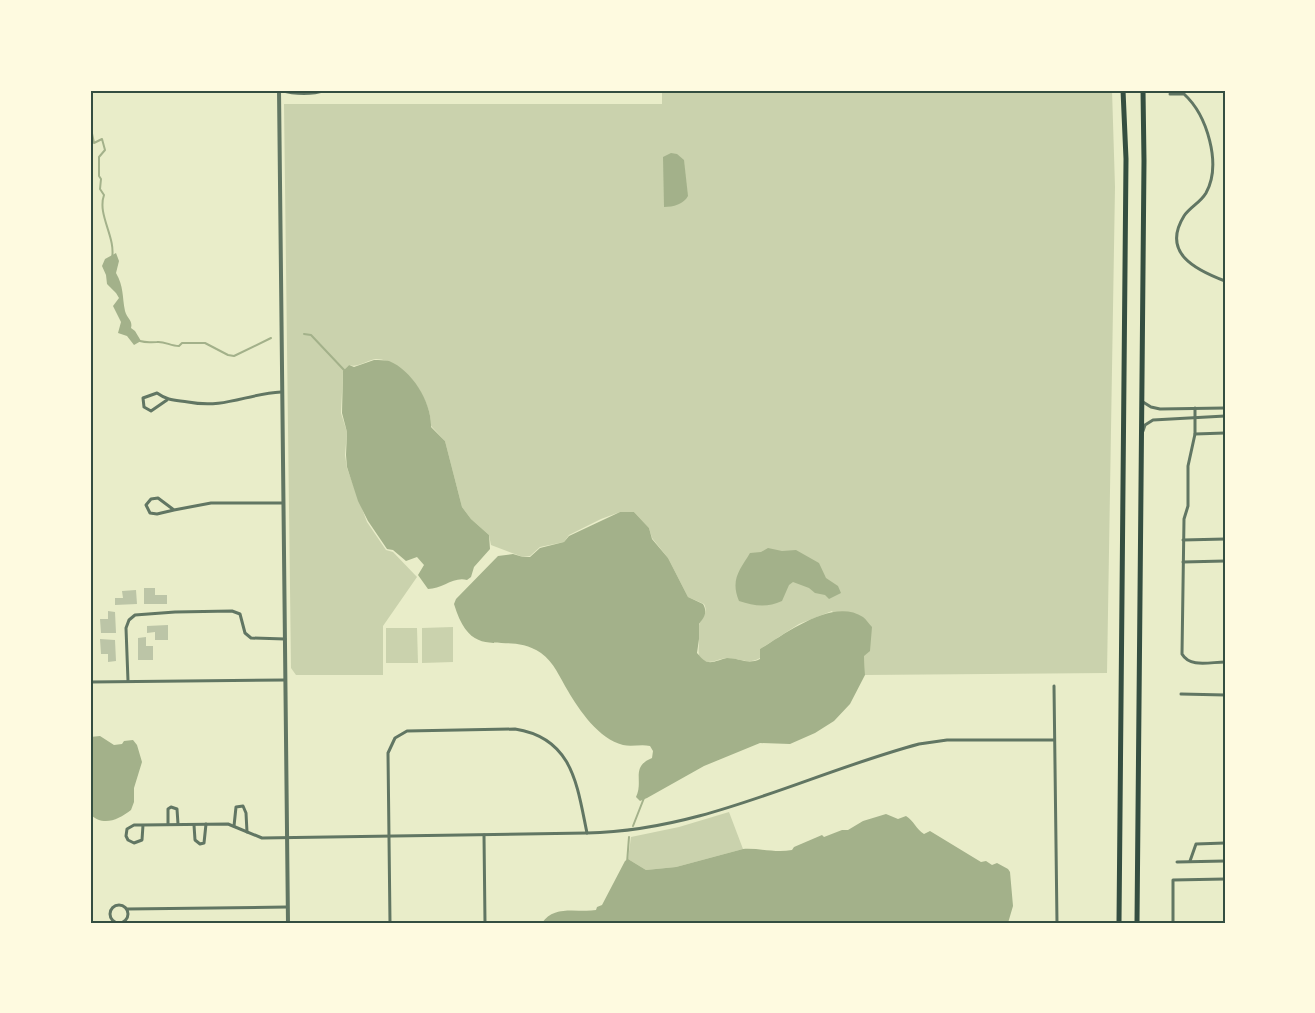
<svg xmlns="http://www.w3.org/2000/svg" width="1315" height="1013" font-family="'Source Sans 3',sans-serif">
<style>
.green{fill:#cad2ad}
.water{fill:#a3b18a}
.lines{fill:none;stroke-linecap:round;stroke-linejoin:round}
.stream{stroke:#a3b18a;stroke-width:2}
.building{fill:#bcc5a7}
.minor{stroke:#617663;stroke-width:3}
.tertiary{stroke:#617663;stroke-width:4}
.motorway{stroke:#344e41;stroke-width:5}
.neatline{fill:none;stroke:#344e41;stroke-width:2}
</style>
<rect width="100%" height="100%" fill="#e9edc9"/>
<g class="green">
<path d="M662,90h450l3,97 -8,486 -242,2 -1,-19 -32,-45 -33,13 -39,25v9c-12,7 -21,0 -33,0 -6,0 -12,4 -19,4 -14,-2 -8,-14 -9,-23 0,-5 -2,-9 0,-14 3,-9 10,-11 5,-21l-16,-7 -20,-39 -16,-20 -3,-10 -15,-16h-14l-19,7 -32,16 -5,7 -24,5 -10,9 -7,1 -32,-12 -2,-10 -18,-16 -9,-12 -17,-66 -14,-15c1,-25 -26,-67 -55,-67 -9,1 -18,9 -27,6l-6,6 -2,42 6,19 -2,23 2,13 20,54 19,28 7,2 24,25 -34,49v49h-87l-5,-7 -7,-564h378z"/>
<polygon points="453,627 453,662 422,663 422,628"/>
<polygon points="386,628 417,628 418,663 386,663"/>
<polygon points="729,812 743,849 676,867 646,870 628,859 631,837 679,827"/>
</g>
<g class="water">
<path d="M671,153l6,1 7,6 4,36c-4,8 -15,11 -24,11l-1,-50z"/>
<path d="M116,253l3,8 -3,12c8,14 6,23 9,38 2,8 8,9 6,17l4,3 6,10 -7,4 -7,-9 -9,-3 3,-11 -8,-16 6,-8 -3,-5 -9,-9 -1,-9 -4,-9 3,-7z"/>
<path d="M374,360c5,0 11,0 15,1 23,9 43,42 42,66l14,14 17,66 9,12 18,16 1,14 -16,18 -3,10 -4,3c-13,-4 -25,9 -39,9l-10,-14 6,-10 -7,-8 -11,4 -13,-11 -6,-1 -19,-28 -10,-20 -11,-34 -1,-12 1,-23 -5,-19 1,-42 6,-6 5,2z"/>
<path d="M620,512h14l15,16 3,11 16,19 20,39 15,7c5,9 1,13 -4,20v15l-2,14c3,3 6,8 11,9 6,1 13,-3 19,-4 12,0 21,7 33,1v-10c25,-15 73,-52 103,-32 3,2 6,7 9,10l-2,24 -6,5 1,19 -15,29 -16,17 -19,12 -25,11 -30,-1 -56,23 -57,32 -7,3 -4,-4c8,-16 -6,-30 16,-39l1,-7 -3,-5c-9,-2 -18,1 -27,-1 -24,-6 -44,-35 -55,-54 -8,-13 -14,-29 -27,-38 -37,-25 -68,14 -87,-49l2,-5 42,-43 15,-2 10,3h7l10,-9 24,-6 5,-6z"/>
<path d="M768,548l14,3 14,-1 23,13 7,15 12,8 3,7 -12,6 -4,-4 -10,-2 -6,-5 -16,-6 -4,3 -7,16c-15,7 -28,5 -43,0 -9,-22 1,-31 11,-48l11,-1z"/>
<path d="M100,736l14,9 8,-1 2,-3 9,-1 4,5 5,17 -8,26v14l-3,8c-13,10 -28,17 -41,4v-77z"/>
<path d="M886,814l12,5 8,-3c8,5 10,13 18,18l6,-3 51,31 5,-1 6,4 5,-2 11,6 2,3 3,34 -5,17h-466c12,-19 37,-10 54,-13l1,-3 5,-2 23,-44 3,-2 18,11 30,-3 67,-18c17,-1 32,4 49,1l2,-3 28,-12 2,2 18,-7h6l15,-9z"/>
</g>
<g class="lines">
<g class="stream">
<path d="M90,124l4,19 8,-4 3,11 -6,7v19l2,3 -1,10 4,6c-7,20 12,42 8,63"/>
<polyline points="304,334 311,335 345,371"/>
<path d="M140,341c7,2 9,1 17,1 7,-1 14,4 22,4l3,-3h23l23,12 6,1 37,-18"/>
<polyline points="633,826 644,798"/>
<polyline points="627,863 629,837"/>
</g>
</g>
<g class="building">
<polygon points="144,588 155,588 155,595 167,595 167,604 144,604"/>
<polygon points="136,590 137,604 115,605 115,598 123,598 122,591"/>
<polygon points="108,611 115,612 116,633 101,633 100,619 108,619"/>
<polygon points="168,625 168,640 155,640 155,632 147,633 147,626"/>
<polygon points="146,637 146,646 153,646 153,660 138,660 138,638"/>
<polygon points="100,639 115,640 116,661 108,662 108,654 101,654"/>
</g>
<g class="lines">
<g class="minor">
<path d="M279,90c15,4 32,5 47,0"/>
<path d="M1170,94h14c23,21 38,70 22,99 -6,10 -16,14 -22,23 -23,37 12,54 41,65"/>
<polyline points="1225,338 1225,366"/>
<path d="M167,400l-16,11 -7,-4 -1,-9 14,-5c11,8 19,7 31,9 37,7 58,-8 93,-10"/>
<polyline points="1143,402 1151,407 1160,409 1225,408"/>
<path d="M1195,408v26l-7,32v40l-4,13 -2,135c8,14 28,8 43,8"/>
<polyline points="1143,431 1145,425 1153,420 1225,416"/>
<polyline points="1195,434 1225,433"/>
<polyline points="174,510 157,514 150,513 146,505 151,499 158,498 174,510 211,503 283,503"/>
<polyline points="1183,540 1225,539"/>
<polyline points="1183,562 1225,561"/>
<polyline points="128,681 126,628 129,620 135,615 175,612 232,611 240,614 245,633 251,638 285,639"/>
<polyline points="90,682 285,680"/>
<polyline points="1054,686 1057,923"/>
<polyline points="1181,694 1225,695 1225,710"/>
<polyline points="168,824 168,809 171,807 177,809 178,824"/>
<path d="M143,825l-1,15 -8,3 -6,-3 -2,-4 1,-7 7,-4h8l86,-1 34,14 325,-5c117,-2 220,-59 332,-89l28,-4h107"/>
<polyline points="194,825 195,840 200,844 204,843 206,824"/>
<polyline points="234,826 236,807 243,806 246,813 247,832"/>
<polyline points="484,835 485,923"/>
<polyline points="1190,861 1196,844 1225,843"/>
<polyline points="1177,862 1225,861"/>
<circle cx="119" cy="914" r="9"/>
<polyline points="127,909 287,907"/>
<path d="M390,923l-2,-170 7,-15 12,-7 108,-2c58,9 62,56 72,104"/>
<polyline points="1173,923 1173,880 1225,879"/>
</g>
<polyline class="tertiary" points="279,90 288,923"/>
<g class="motorway">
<polyline points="1119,923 1126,159 1123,90"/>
<polyline points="1137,923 1144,161 1143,90"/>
</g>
</g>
<rect width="1315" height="1013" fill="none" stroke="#fefae0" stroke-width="183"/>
<rect x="92" y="92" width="1132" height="830" class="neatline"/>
</svg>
